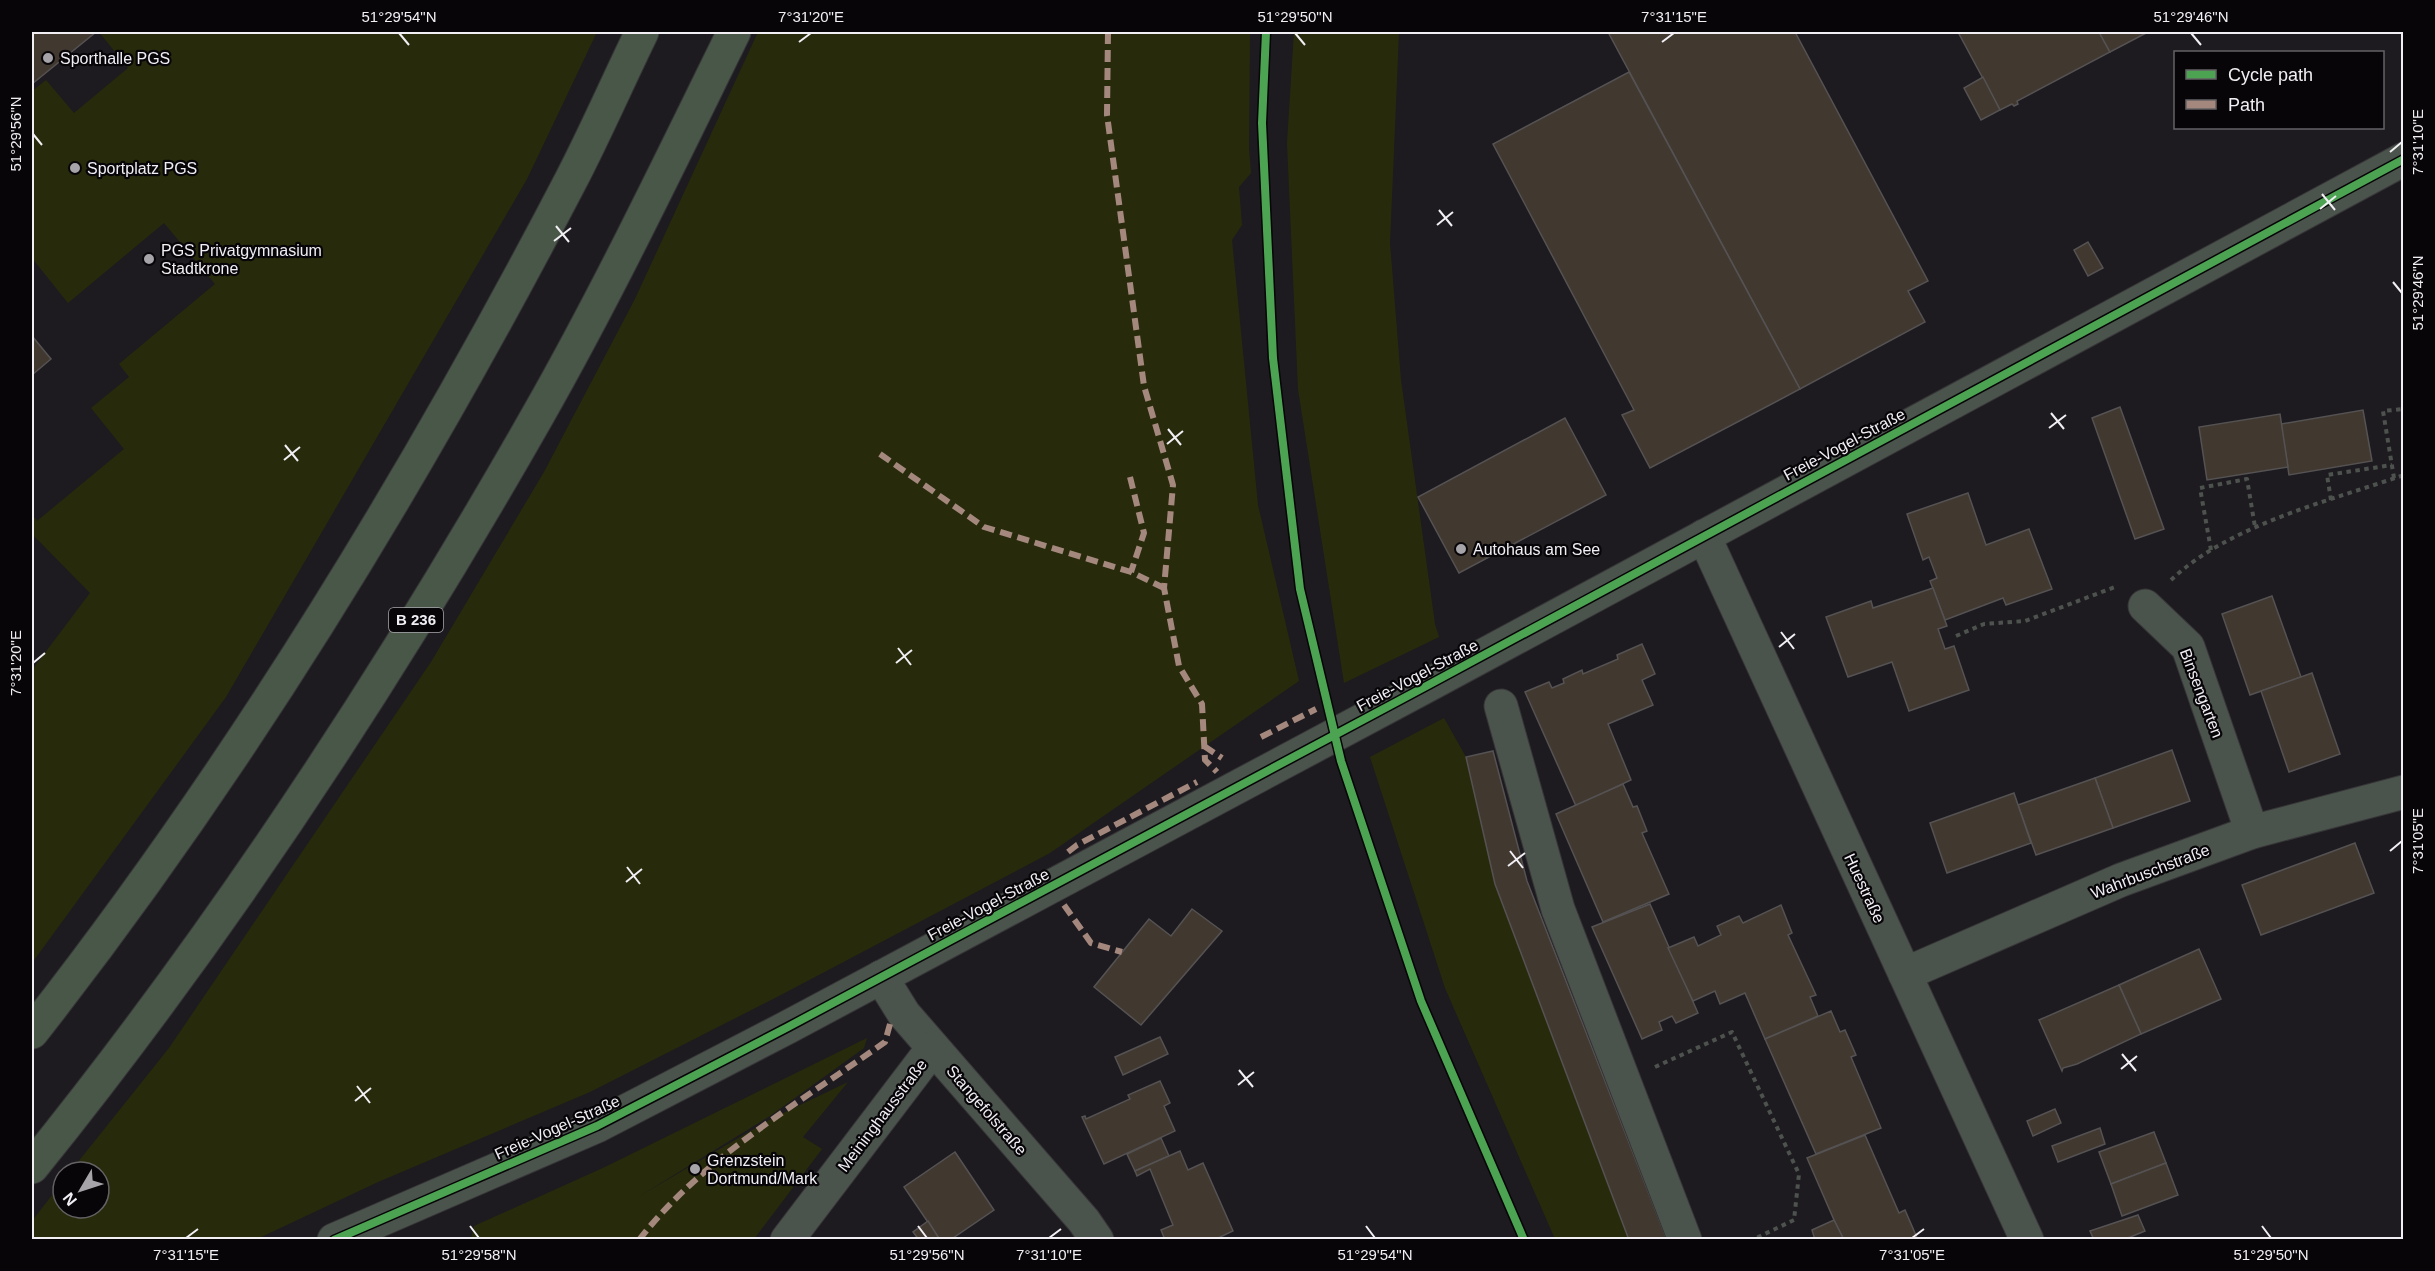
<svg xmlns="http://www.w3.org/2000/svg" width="2435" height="1271" font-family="Helvetica,sans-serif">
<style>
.green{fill:#282b0b}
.building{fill:#413830;stroke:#555253;stroke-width:1.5}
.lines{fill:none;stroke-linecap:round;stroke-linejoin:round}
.minor-casing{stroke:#363538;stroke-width:35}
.highway-casing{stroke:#363538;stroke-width:35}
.path{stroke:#4d524e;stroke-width:4;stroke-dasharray:4.5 4.5;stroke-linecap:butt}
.minor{stroke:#4b544c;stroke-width:33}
.highway{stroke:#485748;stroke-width:33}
.quiet{stroke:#a5887d;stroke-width:6;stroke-dasharray:12 6;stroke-linecap:butt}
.cycleway-casing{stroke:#070508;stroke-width:11}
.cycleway{stroke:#4ca352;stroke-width:8}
.ticks{fill:none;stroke:#f1eef4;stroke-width:2}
.poi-dot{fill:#a7a4a9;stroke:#070508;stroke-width:2}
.labels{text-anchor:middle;stroke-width:4.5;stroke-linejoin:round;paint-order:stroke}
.shield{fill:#070508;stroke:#aba8ad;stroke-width:1.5}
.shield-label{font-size:15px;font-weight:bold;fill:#f1eef4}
.poi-label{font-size:16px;fill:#f1eef4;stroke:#070508;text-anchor:start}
.street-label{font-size:16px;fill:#f1eef4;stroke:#070508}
.neatline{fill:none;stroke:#f1eef4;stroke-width:2}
.ticks-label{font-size:15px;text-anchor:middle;fill:#f1eef4}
</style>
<rect width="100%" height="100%" fill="#1d1b1f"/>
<g class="green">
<polygon points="99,32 597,32 527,179 226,697 32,963 32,670 90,593 32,534 32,514 37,521 124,449 91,408 129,377 119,364 215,284 164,223 68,303 32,258 32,91 46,80 74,113 128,68"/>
<polygon points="758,32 1250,32 1249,149 1251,173 1239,187 1242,225 1232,240 1258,505 1299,681 1050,853 777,997 590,1092 378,1182 257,1239 32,1239 32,1221 63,1181 63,1208 99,1208 99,1172 70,1172 169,1048 431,662 544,472 635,299"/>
<polygon points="1294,32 1399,32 1390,243 1401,380 1435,624 1439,637 1344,683 1298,389 1287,143"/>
<polygon points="1444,718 1466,757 1495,884 1630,1239 1555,1239 1445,988 1370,757"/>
<polygon points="867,1038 864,1048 770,1116 638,1197 771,1119 848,1082 803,1137 822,1149 754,1239 471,1239 474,1226 605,1167"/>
</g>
<g class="building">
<polygon points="32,32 96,32 32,84"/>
<polygon points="1608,32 1795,32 1928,281 1908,291 1925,322 1800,389"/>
<polygon points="1958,32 2099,32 2110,52 2017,101 2018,104 2014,106 2012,104 2000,110"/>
<polygon points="2099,32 2148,32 2110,52"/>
<polygon points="1629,72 1800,389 1650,468 1622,415 1634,410 1493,144"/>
<polygon points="1983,77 2000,110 1981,120 1964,88"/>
<polygon points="2088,242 2103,268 2088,276 2074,250"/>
<polygon points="32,336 51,359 32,375"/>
<polygon points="2120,407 2164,529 2135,539 2092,418"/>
<polygon points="2363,410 2372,461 2289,475 2281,424"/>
<polygon points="2280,414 2288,467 2207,480 2199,427"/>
<polygon points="1565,418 1606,495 1459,573 1418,497"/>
<polygon points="1968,493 1986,545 2029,529 2052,589 2006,605 2003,598 1945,620 1930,581 1937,578 1929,557 1923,560 1907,514"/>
<polygon points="1933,588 1947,626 1938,629 1945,649 1954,646 1969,690 1909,711 1892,662 1848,677 1826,617 1871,601 1873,608"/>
<polygon points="2272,596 2301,677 2250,695 2222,614"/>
<polygon points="1642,644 1655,674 1642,680 1653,705 1608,724 1631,780 1576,806 1525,692 1549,682 1552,688 1564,683 1563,679 1582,670 1583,674 1618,659 1617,655"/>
<polygon points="2312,673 2340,754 2289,772 2261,691"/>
<polygon points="2172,750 2190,801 2113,828 2095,778"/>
<polygon points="1493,751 1527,881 1667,1240 1629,1240 1495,884 1466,757"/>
<polygon points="2095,778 2113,828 2036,855 2018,805"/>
<polygon points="1623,784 1633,807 1637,806 1647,831 1642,833 1669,894 1603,922 1556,814"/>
<polygon points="2014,793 2031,843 1947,873 1930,823"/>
<polygon points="2355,843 2374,893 2261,935 2242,885"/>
<polygon points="1650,904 1698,1013 1676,1023 1672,1016 1659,1022 1662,1030 1642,1039 1592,927"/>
<polygon points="1781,905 1792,933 1788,935 1816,995 1810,997 1818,1016 1765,1039 1745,993 1720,1004 1715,991 1693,1001 1668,948 1694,937 1698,946 1721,935 1717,926 1739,916 1743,923"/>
<polygon points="1192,909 1222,931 1141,1025 1094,987 1149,919 1171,936"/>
<polygon points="2199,949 2221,999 2141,1034 2119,985"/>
<polygon points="2119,985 2141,1034 2077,1064 2063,1068 2062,1071 2039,1020"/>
<polygon points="1831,1011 1840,1032 1845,1030 1856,1055 1851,1057 1881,1128 1816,1154 1765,1039"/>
<polygon points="1160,1037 1168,1054 1123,1075 1115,1057"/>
<polygon points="1160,1081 1170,1103 1164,1106 1175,1131 1104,1164 1082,1117 1085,1116 1086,1119 1130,1099 1128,1095"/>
<polygon points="2055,1109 2061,1123 2033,1136 2027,1121"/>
<polygon points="2100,1128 2105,1144 2058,1162 2052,1146"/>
<polygon points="2154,1132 2166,1163 2111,1184 2099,1152"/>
<polygon points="1865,1135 1899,1213 1905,1210 1918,1240 1844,1240 1834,1220 1807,1158"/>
<polygon points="1161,1138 1169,1156 1135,1171 1127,1154"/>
<polygon points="1180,1151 1188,1170 1203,1163 1233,1231 1214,1240 1165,1240 1161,1230 1173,1225 1150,1169 1137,1176 1135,1171"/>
<polygon points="955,1152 994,1210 950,1240 940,1240 904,1187"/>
<polygon points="2166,1163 2178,1195 2122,1216 2111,1184"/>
<polygon points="2138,1215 2145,1231 2123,1240 2094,1240 2090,1231"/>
<polygon points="1834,1220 1844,1240 1815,1240 1812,1230"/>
<polygon points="928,1221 940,1240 919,1240 913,1232"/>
</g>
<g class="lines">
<defs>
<g id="minor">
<polyline points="1704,536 2027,1240"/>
<polyline points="2145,606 2188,647 2252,832"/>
<polyline points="1501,706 1558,909 1685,1240"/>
<polyline points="1905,974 2121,880 2252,832 2404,792"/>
<polyline points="881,977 904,1014 1084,1221 1097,1240"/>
<polyline points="334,1240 597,1126 788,1027 1432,683 2404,159"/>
<polyline points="787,1240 933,1048"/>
</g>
<g id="highway">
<path d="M32,1032c205,-261 385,-556 539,-852 25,-48 47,-99 71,-148"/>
<path d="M32,1167c190,-235 357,-490 506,-752 71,-125 133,-255 196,-383"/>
</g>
</defs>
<use href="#minor" class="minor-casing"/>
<use href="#highway" class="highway-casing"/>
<g class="path">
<polyline points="2394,478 2383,411 2404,409"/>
<polyline points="2331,500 2327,475 2392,465"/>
<polyline points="2211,550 2200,488 2247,479 2255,527"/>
<path d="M2171,580c58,-55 158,-79 233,-105"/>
<polyline points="1956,636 1984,624 2025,621 2115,587"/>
<polyline points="1655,1067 1732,1032 1799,1174 1794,1220 1752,1240"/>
</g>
<use href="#minor" class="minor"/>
<use href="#highway" class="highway"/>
<g class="quiet">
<polyline points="1108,32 1107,115 1144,386 1173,485 1164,588 1179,666 1202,704 1205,760 1217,772"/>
<polyline points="880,454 984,527 1131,572 1164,588"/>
<polyline points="1130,477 1144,533 1131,572"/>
<polyline points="1261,737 1316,709"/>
<polyline points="1204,746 1222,758"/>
<polyline points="1068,852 1077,845 1197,782"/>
<polyline points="1064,905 1091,943 1122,952"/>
<path d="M639,1240c64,-83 162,-138 246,-198l5,-18"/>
</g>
<defs>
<g id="cycleway">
<polyline points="1266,32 1262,123 1273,358 1300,589 1341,761 1421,1001 1524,1240"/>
<polyline points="334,1240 597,1126 788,1027 1432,683 2404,159"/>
</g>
</defs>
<use href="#cycleway" class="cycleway-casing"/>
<use href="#cycleway" class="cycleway"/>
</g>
<path class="ticks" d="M399,33l10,12M1295,33l10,12M2191,33l10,12M799,42l12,-9M1662,42l12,-9M33,134l9,11M2390,152l12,-10M2322,194l13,16M2320,209l16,-13M1439,210l13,16M1437,225l16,-13M556,226l13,16M554,241l17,-13M2393,282l9,11M2051,413l13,16M2049,428l17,-13M1168,429l13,16M1167,444l16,-13M285,445l13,16M284,460l16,-13M1781,632l13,17M1779,647l16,-13M898,648l13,17M33,663l12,-10M896,663l16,-13M1510,851l13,17M2390,851l12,-10M1508,866l17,-13M627,867l13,17M626,882l16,-13M2122,1054l14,17M2121,1069l16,-13M1239,1070l14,17M1238,1085l16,-13M357,1086l13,17M355,1101l16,-13M470,1226l9,12M918,1226l9,12M1366,1226l9,12M2262,1226l9,12M186,1238l12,-9M1049,1238l12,-9M1912,1238l12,-9"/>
<g class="poi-dot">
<circle cx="48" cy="58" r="6"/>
<circle cx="75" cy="168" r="6"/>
<circle cx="149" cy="259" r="6"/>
<circle cx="1461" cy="549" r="6"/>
<circle cx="695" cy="1169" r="6"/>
</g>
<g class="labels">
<rect class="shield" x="389" y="608" width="54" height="24" rx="4.5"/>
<g class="shield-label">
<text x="416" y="625">B 236</text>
</g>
<g class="poi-label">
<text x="60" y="64">Sporthalle PGS</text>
<text x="87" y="174">Sportplatz PGS</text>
<text x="161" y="256">PGS Privatgymnasium<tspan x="161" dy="18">Stadtkrone</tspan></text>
<text x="1473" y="555">Autohaus am See</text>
<text x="707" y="1166">Grenzstein<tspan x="707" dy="18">Dortmund/Mark</tspan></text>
</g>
<g class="street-label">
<text transform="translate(1844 444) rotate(-28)" y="6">Freie-Vogel-Straße</text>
<text transform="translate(1417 675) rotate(-28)" y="6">Freie-Vogel-Straße</text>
<text transform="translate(2202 693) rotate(69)" y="6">Binsengarten</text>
<text transform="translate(2150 871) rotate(-21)" y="6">Wahrbuschstraße</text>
<text transform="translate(1865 888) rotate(65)" y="6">Huestraße</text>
<text transform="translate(988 904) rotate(-28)" y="6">Freie-Vogel-Straße</text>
<text transform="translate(987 1110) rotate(49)" y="6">Stangefolstraße</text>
<text transform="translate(882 1115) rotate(-53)" y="6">Meininghausstraße</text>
<text transform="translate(557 1127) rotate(-24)" y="6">Freie-Vogel-Straße</text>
</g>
</g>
<rect width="2435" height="1271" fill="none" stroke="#070508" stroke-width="66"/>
<rect x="2174" y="51" width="210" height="78" fill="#070508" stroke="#656266" stroke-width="1.5"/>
<rect x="2186" y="70" width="30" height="9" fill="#4ca352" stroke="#656266" stroke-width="1.5"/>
<text x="2228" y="81" font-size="18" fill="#f1eef4">Cycle path</text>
<rect x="2186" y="100" width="30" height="9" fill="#a5887d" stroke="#656266" stroke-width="1.5"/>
<text x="2228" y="111" font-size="18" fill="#f1eef4">Path</text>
<g transform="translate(81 1190) rotate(231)"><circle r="28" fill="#070508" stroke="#656266" stroke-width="1.5"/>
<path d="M0-4.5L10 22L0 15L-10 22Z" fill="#a7a4a9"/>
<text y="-9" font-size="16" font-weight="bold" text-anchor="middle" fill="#f1eef4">N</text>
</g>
<rect x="33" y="33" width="2369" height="1205" class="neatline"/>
<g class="ticks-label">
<text x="399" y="22">51°29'54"N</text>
<text x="811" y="22">7°31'20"E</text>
<text x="1295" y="22">51°29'50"N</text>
<text x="1674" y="22">7°31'15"E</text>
<text x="2191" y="22">51°29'46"N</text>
<text transform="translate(16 134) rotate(-90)" y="5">51°29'56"N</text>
<text transform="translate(2418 142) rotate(-90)" y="5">7°31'10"E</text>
<text transform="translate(2418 293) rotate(-90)" y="5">51°29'46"N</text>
<text transform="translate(16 663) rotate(-90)" y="5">7°31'20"E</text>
<text transform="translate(2418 841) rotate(-90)" y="5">7°31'05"E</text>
<text x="186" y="1260">7°31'15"E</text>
<text x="479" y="1260">51°29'58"N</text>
<text x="927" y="1260">51°29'56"N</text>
<text x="1049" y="1260">7°31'10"E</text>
<text x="1375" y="1260">51°29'54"N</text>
<text x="1912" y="1260">7°31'05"E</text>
<text x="2271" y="1260">51°29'50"N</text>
</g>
</svg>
